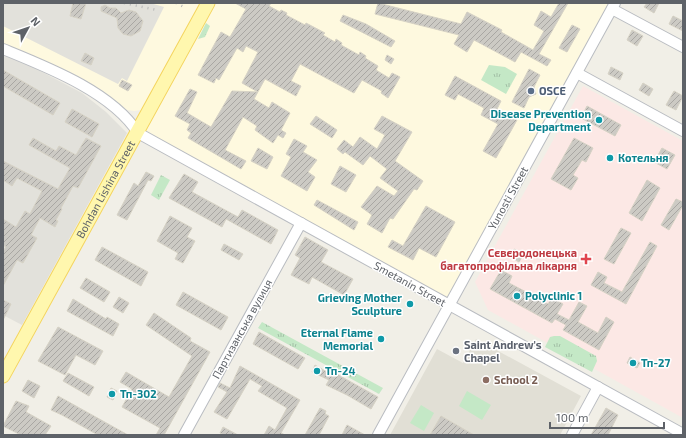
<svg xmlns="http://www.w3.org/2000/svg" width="686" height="438" font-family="'Exo 2',sans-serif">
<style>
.commercial{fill:#fef9df}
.industrial{fill:#e2e1db}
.education{fill:#e1dfd5}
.medical{fill:#fce8e5}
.grass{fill:url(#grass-tufts)}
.pitch{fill:#c4e8c6}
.building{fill:url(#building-hatch);stroke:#d6d2c5}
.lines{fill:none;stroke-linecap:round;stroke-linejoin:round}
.minor-casing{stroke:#b9bcc1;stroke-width:12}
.major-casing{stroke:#f4d45d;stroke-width:15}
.minor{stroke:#fff;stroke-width:10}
.major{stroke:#fff7ae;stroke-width:13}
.rail{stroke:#b7b8b9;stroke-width:2.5;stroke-dasharray:1 5;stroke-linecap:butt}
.service-dot{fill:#5c6f8a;stroke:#fff;stroke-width:1.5}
.culture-dot{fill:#0f9aa8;stroke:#fff;stroke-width:1.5}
.health-dot{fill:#e0444e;stroke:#fff;stroke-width:1.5}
.worship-dot{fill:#6b7280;stroke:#fff;stroke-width:1.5}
.education-dot{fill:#8d6e63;stroke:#fff;stroke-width:1.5}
.labels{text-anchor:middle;stroke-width:3;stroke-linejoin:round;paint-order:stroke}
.service-label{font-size:11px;font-weight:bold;fill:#4e5e75;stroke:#fff;text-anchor:start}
.culture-label{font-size:11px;font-weight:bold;fill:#0d838f;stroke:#fff;text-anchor:start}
.street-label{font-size:11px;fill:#5e6268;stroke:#fff}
.health-label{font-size:11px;font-weight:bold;fill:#be3a42;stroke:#fff;text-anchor:end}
.worship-label{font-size:11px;font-weight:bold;fill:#5b616d;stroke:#fff;text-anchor:start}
.education-label{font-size:11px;font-weight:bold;fill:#785e54;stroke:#fff;text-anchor:start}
</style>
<defs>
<pattern id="grass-tufts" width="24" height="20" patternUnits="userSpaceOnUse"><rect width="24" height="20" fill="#c4e8c6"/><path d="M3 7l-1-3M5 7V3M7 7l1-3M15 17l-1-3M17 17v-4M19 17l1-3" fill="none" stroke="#a2bfa5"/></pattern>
<pattern id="building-hatch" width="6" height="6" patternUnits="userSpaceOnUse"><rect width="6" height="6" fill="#cccac4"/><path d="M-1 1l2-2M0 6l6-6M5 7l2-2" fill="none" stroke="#a9a7a3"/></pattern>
</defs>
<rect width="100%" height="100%" fill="#f1efe7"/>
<g class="commercial">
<polygon points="3,3 204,3 142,110 134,111 127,110 116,105 100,90 77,76 3,43"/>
<polygon points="216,3 609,3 447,299 144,134"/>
</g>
<g class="industrial">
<polygon points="3,3 150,3 164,7 127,81 122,78 118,84 3,26"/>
<polygon points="3,54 27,64 82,93 106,112 127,133 22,325 3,315"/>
</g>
<polygon class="education" points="476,339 581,396 560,435 390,435 437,349 463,363"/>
<polygon class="medical" points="583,86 683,141 683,418 488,310 475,282"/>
<g class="grass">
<polygon points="206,23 210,26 205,37 198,39"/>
<polygon points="489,65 505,67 517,74 506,94 481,80"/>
<polygon points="161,175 170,180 159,200 151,195"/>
<polygon points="262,322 383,388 379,394 258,328"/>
<polygon points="554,336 560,336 596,356 597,361 592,372 545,347 550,337"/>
</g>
<g class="pitch">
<polygon points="467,391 491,405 482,420 459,406"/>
<polygon points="421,405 434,413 424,431 410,423"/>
</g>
<g class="building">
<polygon points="73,3 86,3 81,19 70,16"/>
<polygon points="235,3 271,3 269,6 280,12 281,10 287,13 286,15 305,25 306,23 325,33 323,35 335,42 336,39 342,43 341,45 359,55 360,52 366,56 365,58 378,66 376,70 389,78 392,73 400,77 388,98 381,93 382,91 362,80 354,93 300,64 291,81 301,86 296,96 265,79 254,99 269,108 272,102 290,113 281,130 286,133 283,138 278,135 273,143 255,130 257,126 243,117 225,150 246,161 241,169 188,138 191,133 187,130 190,124 175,116 190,89 197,92 187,113 211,127 232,91 258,92 242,83 258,52 246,46 243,52 237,48 219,80 216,78 214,83 198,75 221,32 230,37 246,9"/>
<polygon points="378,3 461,24 467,12 502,30 501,32 533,50 544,31 534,25 541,11 551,17 559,3 568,3 539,54 551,60 547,66 521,52 515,62 474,40 467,52 454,44 459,35 375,14"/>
<polygon points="647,3 659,3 654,13 644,7"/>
<polygon points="105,5 110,8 116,8 121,13 129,10 136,12 143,21 140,31 131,36 123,34 118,28 117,18 101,11 101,7"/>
<polygon points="343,15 366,24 395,41 391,47 340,21"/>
<polygon points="673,16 683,21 683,31 669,24"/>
<polygon points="572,25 580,29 567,52 559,48"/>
<polygon points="632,30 643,36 637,46 627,40"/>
<polygon points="85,53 94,58 91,65 81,61"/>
<polygon points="387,55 394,59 391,64 385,60"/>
<polygon points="611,67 623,73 620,80 608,74"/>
<polygon points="529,69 540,75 534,87 536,94 529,97 524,108 512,102"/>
<polygon points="3,70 60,103 53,115 3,86"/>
<polygon points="455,76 501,101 497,109 517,120 496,158 483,151 498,124 481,115 484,108 458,94 455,100 445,95"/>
<polygon points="122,80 132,85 128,91 119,86"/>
<polygon points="643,83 653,89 649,96 639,90"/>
<polygon points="674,91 683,96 676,110 666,105"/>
<polygon points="587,106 621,125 615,136 581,118"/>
<polygon points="72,109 99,124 92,137 65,122"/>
<polygon points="316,116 337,130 332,138 310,124"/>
<polygon points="382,116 412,132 395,161 423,181 417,190 414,189 393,219 390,218 382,233 367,224 372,215 361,207 377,186 394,196 398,191 380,178 387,169 370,156 363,165 345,152 343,154 337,149 344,140 353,147 360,137 377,149 385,135 374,129"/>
<polygon points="33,138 56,151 59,146 76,155 86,138 101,146 78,188 73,186 61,208 62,209 56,220 58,221 55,227 40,218 31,235 37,238 23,263 17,260 3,286 3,251 6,247 3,245 3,219 16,227 25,211 30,214 42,191 17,178 12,186 3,180 3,161 58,189 70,168 29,145"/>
<polygon points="574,138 593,148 586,162 582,160 573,175 578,178 571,190 551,179"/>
<polygon points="294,139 307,146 303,152 317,160 308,172 315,177 307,191 281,176 291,157 286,154"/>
<polygon points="258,148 273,157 267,169 251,161"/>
<polygon points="662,148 675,155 667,169 654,162"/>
<polygon points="340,166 356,175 346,192 331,184"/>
<polygon points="146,172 154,176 151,181 148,180 127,220 117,215 134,183 138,186"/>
<polygon points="184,174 198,182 192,192 238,217 242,210 278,230 271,244 226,219 222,227 169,198"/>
<polygon points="647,180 660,188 642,221 629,213"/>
<polygon points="676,199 683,202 683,205 669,230 661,225"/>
<polygon points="317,200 358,222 354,230 314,205"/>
<polygon points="426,206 455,222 436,257 419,248 413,260 388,247 392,240 403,246"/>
<polygon points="170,216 192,228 187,237 195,241 183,263 175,259 178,253 157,241"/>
<polygon points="621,228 631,233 614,264 604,259"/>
<polygon points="305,237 328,250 321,262 353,279 344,295 312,277 309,284 291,275 300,258 295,255"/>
<polygon points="650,242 657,246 626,304 591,285 598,272 607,277 604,283 622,292"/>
<polygon points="224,244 243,254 239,260 221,250"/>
<polygon points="102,247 148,272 141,286 95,260"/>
<polygon points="514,249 524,254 519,262 510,257"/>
<polygon points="501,270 512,276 509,283 530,294 548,304 552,298 563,304 557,314 569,320 579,302 587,306 578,322 598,333 606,317 614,322 599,350 563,330 566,325 555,319 552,323 490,289"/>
<polygon points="86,278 110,292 104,302 80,288"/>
<polygon points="183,292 228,317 221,330 176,305"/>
<polygon points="119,297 129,303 123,313 113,307"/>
<polygon points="73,299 106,319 107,317 119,324 113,336 67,311"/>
<polygon points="3,300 11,304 3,320"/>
<polygon points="154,313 191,338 190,341 210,352 164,435 156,435 160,428 122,407 132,389 120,382 126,372 169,397 192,356 146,325"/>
<polygon points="58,327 103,351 95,365 76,355 65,375 38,361"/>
<polygon points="259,332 305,358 298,369 253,344"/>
<polygon points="630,357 640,363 637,368 627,363"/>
<polygon points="315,365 332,375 333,372 378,397 371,409 347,395 326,385 329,380 312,372"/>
<polygon points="240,366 300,400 281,433 285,435 264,435 269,426 275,430 287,408 258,391 262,386 250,379 227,419 214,412 227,392 218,387 220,383 230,388"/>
<polygon points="68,373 94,387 89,396 63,381"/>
<polygon points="28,380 40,386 34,398 22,391"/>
<polygon points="111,388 117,391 113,400 107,397"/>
<polygon points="58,396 128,435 98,435 62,415 51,410"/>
<polygon points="16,401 29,406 26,412 51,426 45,435 21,435 3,426"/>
<polygon points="320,408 326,411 325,414 329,416 319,435 305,435"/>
<polygon points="606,408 618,415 608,435 591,435"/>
<polygon points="441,416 474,435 430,435"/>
<polygon points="347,425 365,435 342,435"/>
<polygon points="223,427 238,435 224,435 220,433"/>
</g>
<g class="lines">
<defs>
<g id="minor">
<polyline points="612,9 683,47"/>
<path d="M3,49c44,18 109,43 135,84l545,301"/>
<polyline points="577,73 683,131"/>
<polyline points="184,435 301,223"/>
<polyline points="378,435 615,3"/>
<polyline points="572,435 598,387"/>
</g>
<g id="major">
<path id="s1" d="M3,376l205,-373"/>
</g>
</defs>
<use href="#minor" class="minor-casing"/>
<use href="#major" class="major-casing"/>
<use href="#minor" class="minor"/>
<use href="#major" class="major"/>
<g class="rail">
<polyline points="124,3 157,10"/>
<polyline points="176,3 184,7"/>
</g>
</g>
<circle class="service-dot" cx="531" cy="91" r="4"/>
<g class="culture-dot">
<circle cx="599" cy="120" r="4"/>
<circle cx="610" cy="158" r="4"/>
<circle cx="517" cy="296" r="4"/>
<circle cx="410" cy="304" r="4"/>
<circle cx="381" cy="339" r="4"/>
<circle cx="633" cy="363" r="4"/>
<circle cx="317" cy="371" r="4"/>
<circle cx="112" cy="394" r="4"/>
</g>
<path class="health-dot" d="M584 253h4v4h4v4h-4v4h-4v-4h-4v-4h4z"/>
<circle class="worship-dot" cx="456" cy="351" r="4"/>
<circle class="education-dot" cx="486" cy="380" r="4"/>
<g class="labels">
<g class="service-label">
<text x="539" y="95">OSCE</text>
</g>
<g class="culture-label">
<text x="591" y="118" text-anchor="end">Disease Prevention<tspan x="591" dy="13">Department</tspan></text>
<text x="618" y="162">Котельня</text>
<text x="525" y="300">Polyclinic 1</text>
<text x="402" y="302" text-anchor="end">Grieving Mother<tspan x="402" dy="13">Sculpture</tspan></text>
<text x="373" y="337" text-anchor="end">Eternal Flame<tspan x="373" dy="13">Memorial</tspan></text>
<text x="641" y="367">Тп-27</text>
<text x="325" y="375">Тп-24</text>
<text x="120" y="398">Тп-302</text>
</g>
<g class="street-label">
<text dy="4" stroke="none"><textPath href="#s1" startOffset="213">Bohdan Lishina Street</textPath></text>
<text transform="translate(508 198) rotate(-61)" y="4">Yunosti Street</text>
<text transform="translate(410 284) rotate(29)" y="4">Smetanin Street</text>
<text transform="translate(242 329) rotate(-61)" y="4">Партизанська вулиця</text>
</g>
<g class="health-label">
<text x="577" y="257">Сєвєродонецька<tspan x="577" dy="13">багатопрофільна лікарня</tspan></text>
</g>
<g class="worship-label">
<text x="464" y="349">Saint Andrew's<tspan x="464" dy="13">Chapel</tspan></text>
</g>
<g class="education-label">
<text x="494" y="384">School 2</text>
</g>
</g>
<rect width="686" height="438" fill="none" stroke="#5e6268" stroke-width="8"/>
<g transform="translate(28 28) rotate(50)" stroke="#ffffff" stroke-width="3" paint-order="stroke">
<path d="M0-3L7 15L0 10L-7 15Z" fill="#5e6268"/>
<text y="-6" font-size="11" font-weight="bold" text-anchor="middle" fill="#5e6268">N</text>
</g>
<path d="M550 422v6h114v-6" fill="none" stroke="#5e6268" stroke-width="2"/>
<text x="556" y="422" font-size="12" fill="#5e6268" stroke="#ffffff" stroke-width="3" paint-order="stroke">100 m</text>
</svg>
